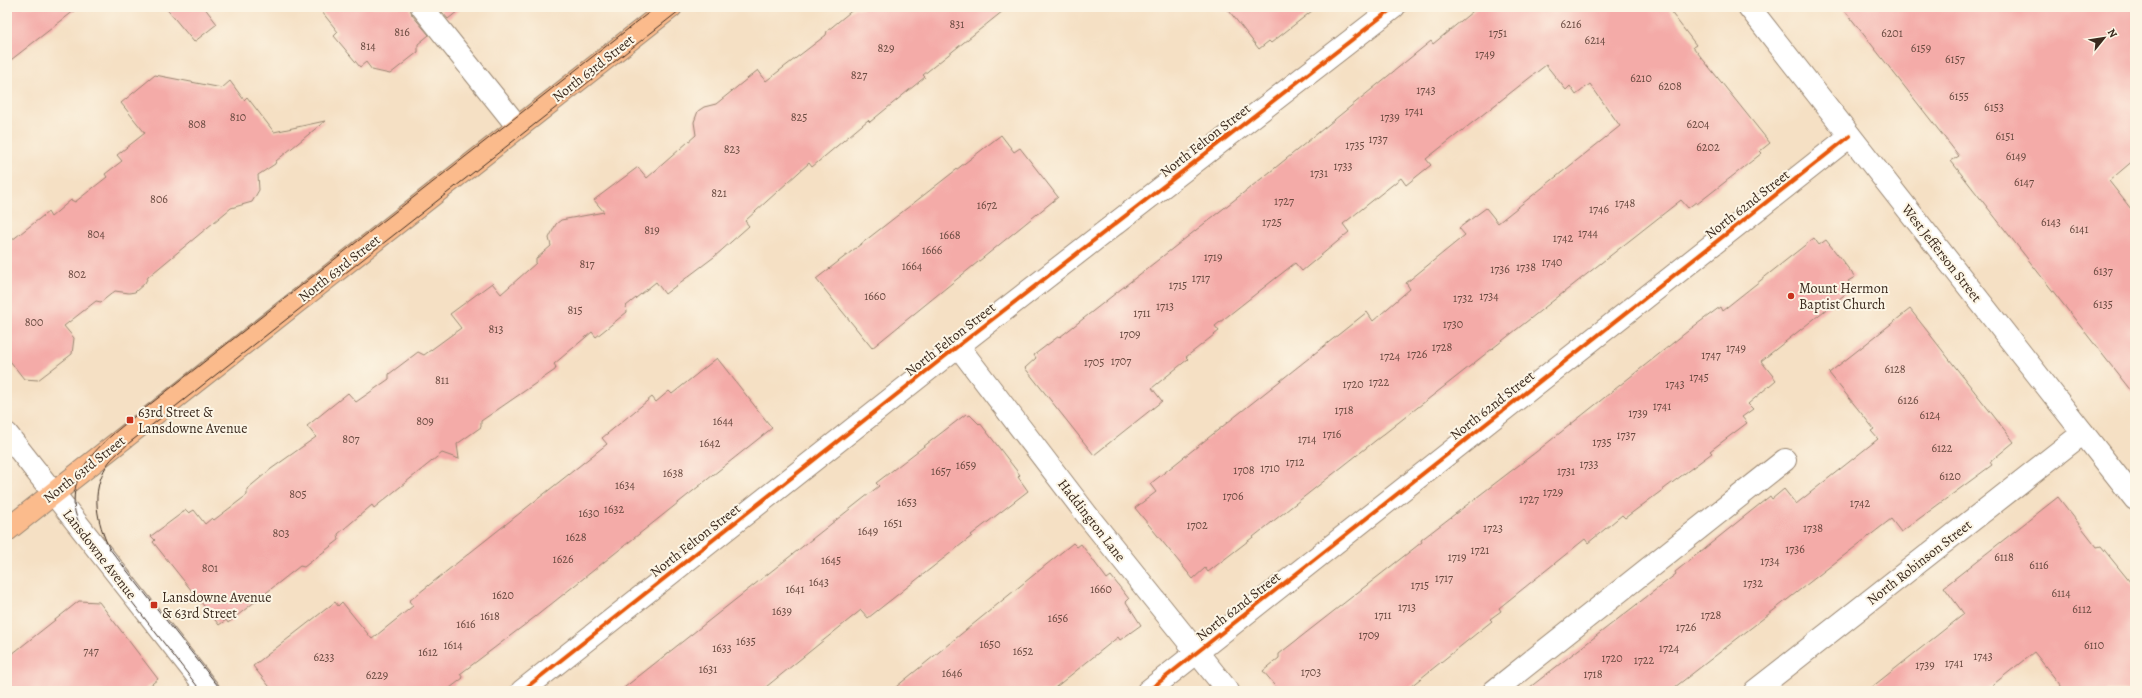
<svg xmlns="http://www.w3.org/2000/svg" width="2142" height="698" font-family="Alegreya,serif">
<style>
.building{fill:#f4aba8}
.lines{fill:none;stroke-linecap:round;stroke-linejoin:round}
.minor-casing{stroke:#988571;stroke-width:24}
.major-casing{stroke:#988571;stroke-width:24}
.minor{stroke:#fff;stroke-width:22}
.major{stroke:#fbbb8c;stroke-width:22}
.tram{stroke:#3b2a1e;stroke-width:1}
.cycleway-casing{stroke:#fcf5e5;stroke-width:6}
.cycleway{stroke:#e8590c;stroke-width:4}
.poi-dot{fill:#c8321e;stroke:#fcf5e5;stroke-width:1.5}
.labels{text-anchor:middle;stroke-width:4;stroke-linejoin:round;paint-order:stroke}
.number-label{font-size:12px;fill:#694a40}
.street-label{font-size:14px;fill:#3b2a1e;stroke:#fcf5e5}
.poi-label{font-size:14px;fill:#3b2a1e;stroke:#fcf5e5;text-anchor:start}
</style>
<rect width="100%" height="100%" fill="#fcf5e5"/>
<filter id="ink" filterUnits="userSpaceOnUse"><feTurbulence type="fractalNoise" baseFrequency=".025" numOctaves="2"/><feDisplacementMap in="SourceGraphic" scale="8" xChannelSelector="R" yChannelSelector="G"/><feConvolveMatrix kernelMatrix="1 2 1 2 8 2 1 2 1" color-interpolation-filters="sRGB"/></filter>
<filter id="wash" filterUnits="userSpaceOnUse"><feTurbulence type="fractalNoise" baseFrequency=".012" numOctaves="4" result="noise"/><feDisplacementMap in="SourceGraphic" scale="16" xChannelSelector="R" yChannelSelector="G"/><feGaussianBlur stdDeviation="0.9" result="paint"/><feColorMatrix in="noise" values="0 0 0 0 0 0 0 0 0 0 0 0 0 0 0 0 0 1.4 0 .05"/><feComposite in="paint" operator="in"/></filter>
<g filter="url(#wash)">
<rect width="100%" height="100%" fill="#f5e0c4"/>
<g id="blocks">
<g class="building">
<polygon points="7,7 79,7 7,63"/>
<polygon points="165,7 204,7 217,24 194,42"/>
<polygon points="318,7 410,7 412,15 429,35 418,44 418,52 390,74 372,70 366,62 360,67 334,36 338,32"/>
<polygon points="438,7 463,7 448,19"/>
<polygon points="865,7 1008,7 923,75 925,77 870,122 868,120 812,167 809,163 745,221 749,226 714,257 665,294 656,282 626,306 627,312 596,337 592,332 554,364 556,367 555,370 481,421 481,427 457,444 459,459 442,453 374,508 372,505 338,534 339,540 304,567 300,566 228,623 226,620 219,625 153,542 155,540 151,536 186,510 189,513 194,510 205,524 212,518 214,520 247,495 247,489 271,469 316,437 307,426 348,393 356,402 389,379 389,374 418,352 424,355 461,328 450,314 492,283 501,294 536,263 536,259 551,246 549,238 556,224 561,220 604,212 594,200 638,167 647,178 696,135 694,122 698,111 704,107 716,104 758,70 766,81 826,35 827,31 855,8 862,9"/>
<polygon points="1226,7 1317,7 1271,43 1269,41 1259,49"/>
<polygon points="1478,7 1667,7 1696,45 1693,47 1770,143 1760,151 1762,153 1697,204 1696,202 1688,208 1681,200 1248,541 1208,572 1205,568 1193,579 1135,508 1156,492 1150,484 1367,312 1373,321 1410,289 1406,283 1465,235 1459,228 1486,208 1498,223 1620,126 1590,84 1576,95 1570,86 1566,90 1546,65 1426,159 1431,165 1406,185 1401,178 1343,224 1349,232 1302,271 1295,263 1215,326 1219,331 1186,357 1188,359 1152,388 1162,401 1094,455 1025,368 1036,358 1034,355 1059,336 1060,337 1275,168 1431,41 1433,44"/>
<polygon points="1842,7 2135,7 2135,159 2109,181 2135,214 2135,396 1951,161 1959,156"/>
<polygon points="155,75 222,88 230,81 244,100 247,97 274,132 325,121 276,161 275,164 258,175 259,190 252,202 231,208 148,277 145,283 135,292 129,293 115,291 101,302 96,301 64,326 74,338 72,354 38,380 24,379 7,357 7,244 48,212 51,217 71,200 75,202 107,177 105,174 122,161 117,155 145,133 121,103"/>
<polygon points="1001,135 1014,152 1020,148 1058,197 872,348 816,279"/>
<polygon points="1814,238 1819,245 1826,240 1855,277 1848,281 1853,288 1761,361 1776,380 1748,404 1753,409 1742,417 1747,423 1710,451 1712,453 1625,518 1622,515 1588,543 1585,539 1499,608 1501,611 1490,619 1492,621 1405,691 1280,691 1263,671 1279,658 1279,654 1422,542 1421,540 1536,452 1693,327 1720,307 1722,311"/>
<polygon points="1910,309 2014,442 1990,462 1992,465 1901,532 1891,519 1670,691 1525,691 1676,574 1675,572 1770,496 1772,499 1784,489 1796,504 1878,439 1871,431 1874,429 1829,373"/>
<polygon points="717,358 772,428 535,617 460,674 463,678 446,691 273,691 253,666 335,602 338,606 342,602 372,639 413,606 409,601 607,444 602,438 652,397 656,402 669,391 672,394"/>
<polygon points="966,414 968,416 970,415 979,424 980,423 1020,475 1018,477 1028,491 971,535 972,536 868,618 861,610 761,691 620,691 879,486 876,483"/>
<polygon points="2058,497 2097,547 2101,546 2135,588 2135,691 2065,691 2034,652 1985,691 1867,691 1964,614 1944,587"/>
<polygon points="1073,543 1077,547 1081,544 1107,579 1111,576 1129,599 1126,602 1141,625 1120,640 1118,637 1051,691 891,691"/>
<polygon points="79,601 99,602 158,679 143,691 7,691 7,658"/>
</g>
</g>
</g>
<g filter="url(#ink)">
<use href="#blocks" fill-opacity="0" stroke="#988571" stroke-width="1"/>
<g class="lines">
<defs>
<g id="minor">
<polyline points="422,7 518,127"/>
<polyline points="1749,7 2135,499"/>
<polyline points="958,346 1087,515 1228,691"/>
<polyline points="7,434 209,691"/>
<polyline points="522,691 958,346 1394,7"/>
<polyline points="1148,691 1850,136"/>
<polyline points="1494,691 1785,460"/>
<polyline points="1755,691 2083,433"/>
</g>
<polyline id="major" points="7,530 671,7"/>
</defs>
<use href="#minor" class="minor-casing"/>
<use href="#major" class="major-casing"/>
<use href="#minor" class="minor"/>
<use href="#major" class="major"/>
<g class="tram">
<path d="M201,691c-23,-30 -46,-59 -69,-89 -21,-26 -46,-55 -56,-87 -3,-8 -2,-22 0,-30 7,-27 33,-48 54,-65l526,-413"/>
<path d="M222,691l-113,-143c-12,-27 -19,-55 -2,-83 5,-8 15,-15 22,-22l555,-436"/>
</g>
<defs>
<g id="cycleway">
<polyline points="522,691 958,346 1394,7"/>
<polyline points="1148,691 1850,136"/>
</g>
</defs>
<use href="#cycleway" class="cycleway-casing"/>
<use href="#cycleway" class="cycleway"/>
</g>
</g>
<g class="poi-dot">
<circle cx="1791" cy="296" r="4"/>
<rect x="126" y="416" width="8" height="8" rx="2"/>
<rect x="150" y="601" width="8" height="8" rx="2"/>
</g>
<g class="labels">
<g class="number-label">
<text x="957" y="28">831</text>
<text x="1571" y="28">6216</text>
<text x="402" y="36">816</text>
<text x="1498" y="37">1751</text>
<text x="1892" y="37">6201</text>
<text x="1595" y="44">6214</text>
<text x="368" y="50">814</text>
<text x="886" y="52">829</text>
<text x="1921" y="52">6159</text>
<text x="1485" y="58">1749</text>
<text x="1955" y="63">6157</text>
<text x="859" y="79">827</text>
<text x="1641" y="82">6210</text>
<text x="1670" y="90">6208</text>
<text x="1426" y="94">1743</text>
<text x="1959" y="100">6155</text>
<text x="1994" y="111">6153</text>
<text x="1414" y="115">1741</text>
<text x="238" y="121">810</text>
<text x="799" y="121">825</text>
<text x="1390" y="121">1739</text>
<text x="197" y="128">808</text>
<text x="1698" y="128">6204</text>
<text x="2005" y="140">6151</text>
<text x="1378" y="143">1737</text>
<text x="1355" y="149">1735</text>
<text x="1708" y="151">6202</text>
<text x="732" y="153">823</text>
<text x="2016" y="160">6149</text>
<text x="1343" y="170">1733</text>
<text x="1319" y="177">1731</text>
<text x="2024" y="186">6147</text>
<text x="719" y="197">821</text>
<text x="159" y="203">806</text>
<text x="1284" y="205">1727</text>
<text x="1625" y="207">1748</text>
<text x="987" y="209">1672</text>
<text x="1599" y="213">1746</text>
<text x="1272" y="226">1725</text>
<text x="2051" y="226">6143</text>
<text x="2079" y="233">6141</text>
<text x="652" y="234">819</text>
<text x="1588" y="237">1744</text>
<text x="96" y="238">804</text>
<text x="950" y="239">1668</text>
<text x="1563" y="242">1742</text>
<text x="932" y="254">1666</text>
<text x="1213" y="261">1719</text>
<text x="1552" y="266">1740</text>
<text x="587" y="268">817</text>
<text x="912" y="270">1664</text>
<text x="1526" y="271">1738</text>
<text x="1500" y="273">1736</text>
<text x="2103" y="275">6137</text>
<text x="77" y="278">802</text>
<text x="1201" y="282">1717</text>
<text x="1178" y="289">1715</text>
<text x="875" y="300">1660</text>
<text x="1489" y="300">1734</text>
<text x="1463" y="302">1732</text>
<text x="2103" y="308">6135</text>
<text x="1165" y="310">1713</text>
<text x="575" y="314">815</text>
<text x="1142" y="317">1711</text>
<text x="34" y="326">800</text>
<text x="1453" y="328">1730</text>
<text x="496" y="333">813</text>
<text x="1130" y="338">1709</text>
<text x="1442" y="351">1728</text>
<text x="1736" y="352">1749</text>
<text x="1417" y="358">1726</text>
<text x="1711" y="359">1747</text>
<text x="1390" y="360">1724</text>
<text x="1121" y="365">1707</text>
<text x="1094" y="366">1705</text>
<text x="1895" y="373">6128</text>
<text x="1699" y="381">1745</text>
<text x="442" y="384">811</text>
<text x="1379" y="386">1722</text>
<text x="1353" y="388">1720</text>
<text x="1675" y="388">1743</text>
<text x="1908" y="404">6126</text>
<text x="1662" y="410">1741</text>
<text x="1344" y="414">1718</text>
<text x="1638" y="417">1739</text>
<text x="1930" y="419">6124</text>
<text x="425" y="425">809</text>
<text x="723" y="425">1644</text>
<text x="1332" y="438">1716</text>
<text x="1626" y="439">1737</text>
<text x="351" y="443">807</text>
<text x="1307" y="443">1714</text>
<text x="1602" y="446">1735</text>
<text x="710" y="447">1642</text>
<text x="1942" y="452">6122</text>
<text x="1295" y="466">1712</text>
<text x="1589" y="468">1733</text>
<text x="966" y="469">1659</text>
<text x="1270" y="472">1710</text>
<text x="1244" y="474">1708</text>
<text x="941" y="475">1657</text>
<text x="1566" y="475">1731</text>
<text x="673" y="477">1638</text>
<text x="1950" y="480">6120</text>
<text x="625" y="489">1634</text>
<text x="1553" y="496">1729</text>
<text x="298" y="498">805</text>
<text x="1233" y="500">1706</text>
<text x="1529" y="503">1727</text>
<text x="907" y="506">1653</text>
<text x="1860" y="507">1742</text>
<text x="614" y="513">1632</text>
<text x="589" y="517">1630</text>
<text x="893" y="527">1651</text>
<text x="1197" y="529">1702</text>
<text x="1493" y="532">1723</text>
<text x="1813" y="532">1738</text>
<text x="868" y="535">1649</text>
<text x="281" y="537">803</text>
<text x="576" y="541">1628</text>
<text x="1795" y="553">1736</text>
<text x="1480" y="554">1721</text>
<text x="1457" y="561">1719</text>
<text x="2004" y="561">6118</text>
<text x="563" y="563">1626</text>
<text x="831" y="564">1645</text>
<text x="1770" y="565">1734</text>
<text x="2039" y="569">6116</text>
<text x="210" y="572">801</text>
<text x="1444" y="582">1717</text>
<text x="819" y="586">1643</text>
<text x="1753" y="587">1732</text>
<text x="1420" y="589">1715</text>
<text x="795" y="593">1641</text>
<text x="1101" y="593">1660</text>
<text x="2061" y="597">6114</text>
<text x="503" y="599">1620</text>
<text x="1407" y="611">1713</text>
<text x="2082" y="613">6112</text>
<text x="782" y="615">1639</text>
<text x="1383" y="619">1711</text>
<text x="1711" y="619">1728</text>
<text x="490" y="620">1618</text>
<text x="1058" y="622">1656</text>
<text x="466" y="628">1616</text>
<text x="1686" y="631">1726</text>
<text x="1369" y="639">1709</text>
<text x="746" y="645">1635</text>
<text x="990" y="648">1650</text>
<text x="453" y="649">1614</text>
<text x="2094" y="649">6110</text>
<text x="722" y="652">1633</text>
<text x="1669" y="652">1724</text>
<text x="91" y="655">747</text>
<text x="1023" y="655">1652</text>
<text x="428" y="656">1612</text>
<text x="1983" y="660">1743</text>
<text x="324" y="661">6233</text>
<text x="1612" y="662">1720</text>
<text x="1644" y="664">1722</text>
<text x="1954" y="667">1741</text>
<text x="1925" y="669">1739</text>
<text x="708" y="673">1631</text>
<text x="1311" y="676">1703</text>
<text x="952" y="677">1646</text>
<text x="1593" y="678">1718</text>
<text x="377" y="679">6229</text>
</g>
<g class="street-label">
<text transform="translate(593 68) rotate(-38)" y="5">North 63rd Street</text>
<text transform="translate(1205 140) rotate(-38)" y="5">North Felton Street</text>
<text transform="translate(1747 204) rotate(-38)" y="5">North 62nd Street</text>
<text transform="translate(1942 253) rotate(52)" y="5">West Jefferson Street</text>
<text transform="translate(339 268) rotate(-38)" y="5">North 63rd Street</text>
<text transform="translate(950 339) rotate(-38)" y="5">North Felton Street</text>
<text transform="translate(1492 405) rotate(-38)" y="5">North 62nd Street</text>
<text transform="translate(84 469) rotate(-38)" y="5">North 63rd Street</text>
<text transform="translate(1092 520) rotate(52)" y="5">Haddington Lane</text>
<text transform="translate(695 540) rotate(-38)" y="5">North Felton Street</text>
<text transform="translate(100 554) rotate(52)" y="5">Lansdowne Avenue</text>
<text transform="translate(1919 562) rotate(-38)" y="5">North Robinson Street</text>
<text transform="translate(1238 606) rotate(-38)" y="5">North 62nd Street</text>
</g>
<g class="poi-label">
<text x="1799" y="293">Mount Hermon<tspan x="1799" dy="16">Baptist Church</tspan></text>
<text x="138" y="417">63rd Street &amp;<tspan x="138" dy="16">Lansdowne Avenue</tspan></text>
<text x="162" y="602">Lansdowne Avenue<tspan x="162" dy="16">&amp; 63rd Street</tspan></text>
</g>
</g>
<rect width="2142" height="698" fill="none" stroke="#fcf5e5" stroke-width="24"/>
<g transform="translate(2104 38) rotate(60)" stroke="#fcf5e5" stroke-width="3" paint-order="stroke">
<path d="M0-3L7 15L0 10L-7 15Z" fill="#3b2a1e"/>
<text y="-6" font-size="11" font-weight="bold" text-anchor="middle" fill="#3b2a1e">N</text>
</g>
</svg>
